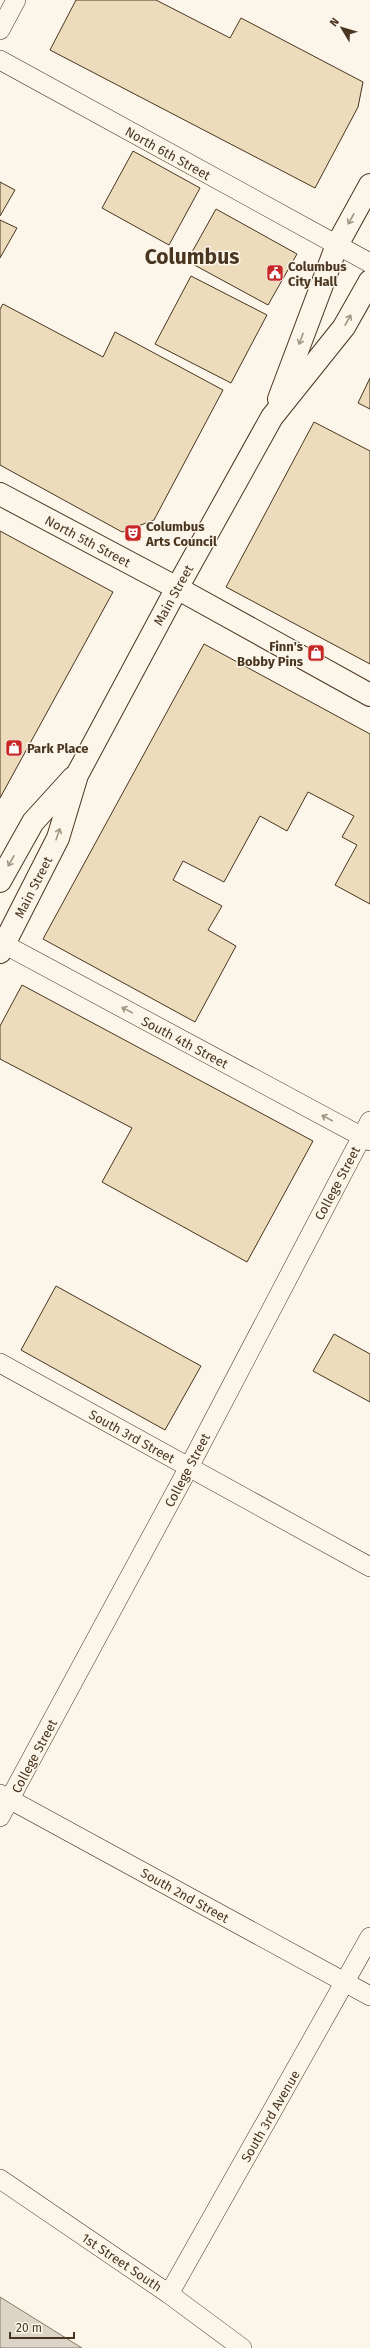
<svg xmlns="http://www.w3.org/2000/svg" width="370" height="2348" font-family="'Fira Sans',sans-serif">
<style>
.water{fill:#dcd4c6;stroke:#887966}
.building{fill:#ecdcbc;stroke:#4a3520}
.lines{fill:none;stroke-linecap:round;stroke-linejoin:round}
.street-casing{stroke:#4a3520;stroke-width:20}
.secondary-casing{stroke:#4a3520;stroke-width:24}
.primary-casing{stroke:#4a3520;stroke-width:24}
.street{stroke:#fbf6e9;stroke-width:19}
.secondary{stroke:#fbf6e9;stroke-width:22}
.primary{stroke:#fbf6e9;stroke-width:22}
.oneway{stroke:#a29684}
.labels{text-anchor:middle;stroke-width:3;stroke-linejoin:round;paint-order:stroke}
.street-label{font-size:13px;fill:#4a3520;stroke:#fbf6e9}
.poi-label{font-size:13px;font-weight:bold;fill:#4a3520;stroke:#fbf6e9;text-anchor:start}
.town-label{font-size:21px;font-weight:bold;fill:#4a3520;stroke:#fbf6e9}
</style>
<rect width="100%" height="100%" fill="#fbf6e9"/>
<polygon class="water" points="0,2297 82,2348 0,2348"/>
<g class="building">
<polygon points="76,0 156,0 230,38 241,18 363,82 358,107 315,188 50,50"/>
<polygon points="133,151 200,188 169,245 102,208"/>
<polygon points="0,182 15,190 0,216"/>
<polygon points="216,209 297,254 268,305 187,261"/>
<polygon points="0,220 17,228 0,258"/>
<polygon points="191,276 267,315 231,383 155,344"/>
<polygon points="3,304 103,357 115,332 223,390 154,520 122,532 0,465 0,309"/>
<polygon points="370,378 370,409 358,403"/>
<polygon points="314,422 370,451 370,664 226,587"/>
<polygon points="0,531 113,592 0,798"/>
<polygon points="204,644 370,734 370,904 335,885 357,845 342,837 354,816 308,792 287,831 260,816 224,882 183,861 173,880 222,906 208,930 236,946 195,1022 43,939"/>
<polygon points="22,985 313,1141 247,1262 102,1182 132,1128 0,1059 0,1026"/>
<polygon points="56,1286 201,1366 165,1430 21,1350"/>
<polygon points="334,1334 370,1354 370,1402 313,1371"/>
</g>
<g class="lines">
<defs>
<g id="street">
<polyline points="0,30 16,0"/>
<polyline points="0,60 370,263"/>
<polyline points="0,942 370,1141"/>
<polyline points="0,1363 370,1567"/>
<polyline points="0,1794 370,1996"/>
<polyline points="0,1817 189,1467 370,1121"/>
<polyline points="0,2179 169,2294 242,2348"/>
<polyline points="169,2294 370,1937"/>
</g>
<polyline id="secondary" points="0,494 177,588 370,695"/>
<g id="primary">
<polyline points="279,399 337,245 370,185"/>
<polyline points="0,881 33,822 73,778"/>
<polyline points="0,952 58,838 77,775 177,588 272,417 344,327 370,281"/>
</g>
</defs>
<use href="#street" class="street-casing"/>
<use href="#secondary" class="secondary-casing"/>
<use href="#primary" class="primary-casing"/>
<use href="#street" class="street"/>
<use href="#secondary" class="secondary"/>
<use href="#primary" class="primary"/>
</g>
<defs><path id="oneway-shaft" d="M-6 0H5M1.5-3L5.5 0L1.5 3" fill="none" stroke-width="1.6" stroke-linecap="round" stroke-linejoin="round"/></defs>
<g class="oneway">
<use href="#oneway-shaft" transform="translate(351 219) rotate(119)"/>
<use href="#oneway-shaft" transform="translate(348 320) rotate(-61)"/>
<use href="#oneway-shaft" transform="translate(301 339) rotate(110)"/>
<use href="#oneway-shaft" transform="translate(58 834) rotate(-71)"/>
<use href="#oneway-shaft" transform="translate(11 861) rotate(119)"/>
<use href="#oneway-shaft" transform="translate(127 1010) rotate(-152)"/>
<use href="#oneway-shaft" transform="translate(327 1118) rotate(-152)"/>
</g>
<defs>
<symbol id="civic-square" viewBox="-11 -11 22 22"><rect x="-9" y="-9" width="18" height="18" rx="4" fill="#c62828" stroke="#fbf6e9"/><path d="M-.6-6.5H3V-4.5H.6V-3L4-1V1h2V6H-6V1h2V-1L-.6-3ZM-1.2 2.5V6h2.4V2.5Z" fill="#fff"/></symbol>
<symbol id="theatre-square" viewBox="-11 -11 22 22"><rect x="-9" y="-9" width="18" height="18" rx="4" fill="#c62828" stroke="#fbf6e9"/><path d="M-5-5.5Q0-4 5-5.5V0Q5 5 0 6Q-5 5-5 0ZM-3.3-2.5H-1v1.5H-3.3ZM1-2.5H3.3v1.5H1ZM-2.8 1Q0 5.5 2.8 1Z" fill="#fff"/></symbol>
<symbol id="shop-square" viewBox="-11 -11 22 22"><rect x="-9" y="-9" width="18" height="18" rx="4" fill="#c62828" stroke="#fbf6e9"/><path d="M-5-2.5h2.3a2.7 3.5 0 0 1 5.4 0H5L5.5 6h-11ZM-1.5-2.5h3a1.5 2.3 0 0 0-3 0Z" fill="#fff"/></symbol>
</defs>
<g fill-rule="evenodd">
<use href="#civic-square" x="265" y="263" width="20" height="20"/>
<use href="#theatre-square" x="123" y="523" width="20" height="20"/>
<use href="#shop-square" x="306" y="643" width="20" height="20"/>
<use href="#shop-square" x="4" y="738" width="20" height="20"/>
</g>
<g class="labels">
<g class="street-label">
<text transform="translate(168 153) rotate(29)" y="5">North 6th Street</text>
<text transform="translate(88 541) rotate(28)" y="5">North 5th Street</text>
<text transform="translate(173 595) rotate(-61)" y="5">Main Street</text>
<text transform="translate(33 887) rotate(-63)" y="5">Main Street</text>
<text transform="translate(185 1042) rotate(28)" y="5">South 4th Street</text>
<text transform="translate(337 1183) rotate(-62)" y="5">College Street</text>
<text transform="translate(132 1436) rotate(29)" y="5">South 3rd Street</text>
<text transform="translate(187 1470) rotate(-62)" y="5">College Street</text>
<text transform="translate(34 1756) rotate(-62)" y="5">College Street</text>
<text transform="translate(185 1895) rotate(29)" y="5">South 2nd Street</text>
<text transform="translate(270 2116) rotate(-60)" y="5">South 3rd Avenue</text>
<text transform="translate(122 2262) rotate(34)" y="5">1st Street South</text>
</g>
<g class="poi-label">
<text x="288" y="271">Columbus<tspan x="288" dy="15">City Hall</tspan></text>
<text x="146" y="531">Columbus<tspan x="146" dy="15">Arts Council</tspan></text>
<text x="303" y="651" text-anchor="end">Finn's<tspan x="303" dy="15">Bobby Pins</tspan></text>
<text x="27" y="753">Park Place</text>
</g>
<g class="town-label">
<text x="192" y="264">Columbus</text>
</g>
</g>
<g transform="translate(342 28) rotate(308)" stroke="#fbf6e9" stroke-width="3" paint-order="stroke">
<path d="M0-3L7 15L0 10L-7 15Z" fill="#4a3520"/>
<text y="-6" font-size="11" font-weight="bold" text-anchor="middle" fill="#4a3520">N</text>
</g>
<path d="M10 2332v6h64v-6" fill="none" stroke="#4a3520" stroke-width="2"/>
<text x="16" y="2332" font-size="12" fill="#4a3520" stroke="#fbf6e9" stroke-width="3" paint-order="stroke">20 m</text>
</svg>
